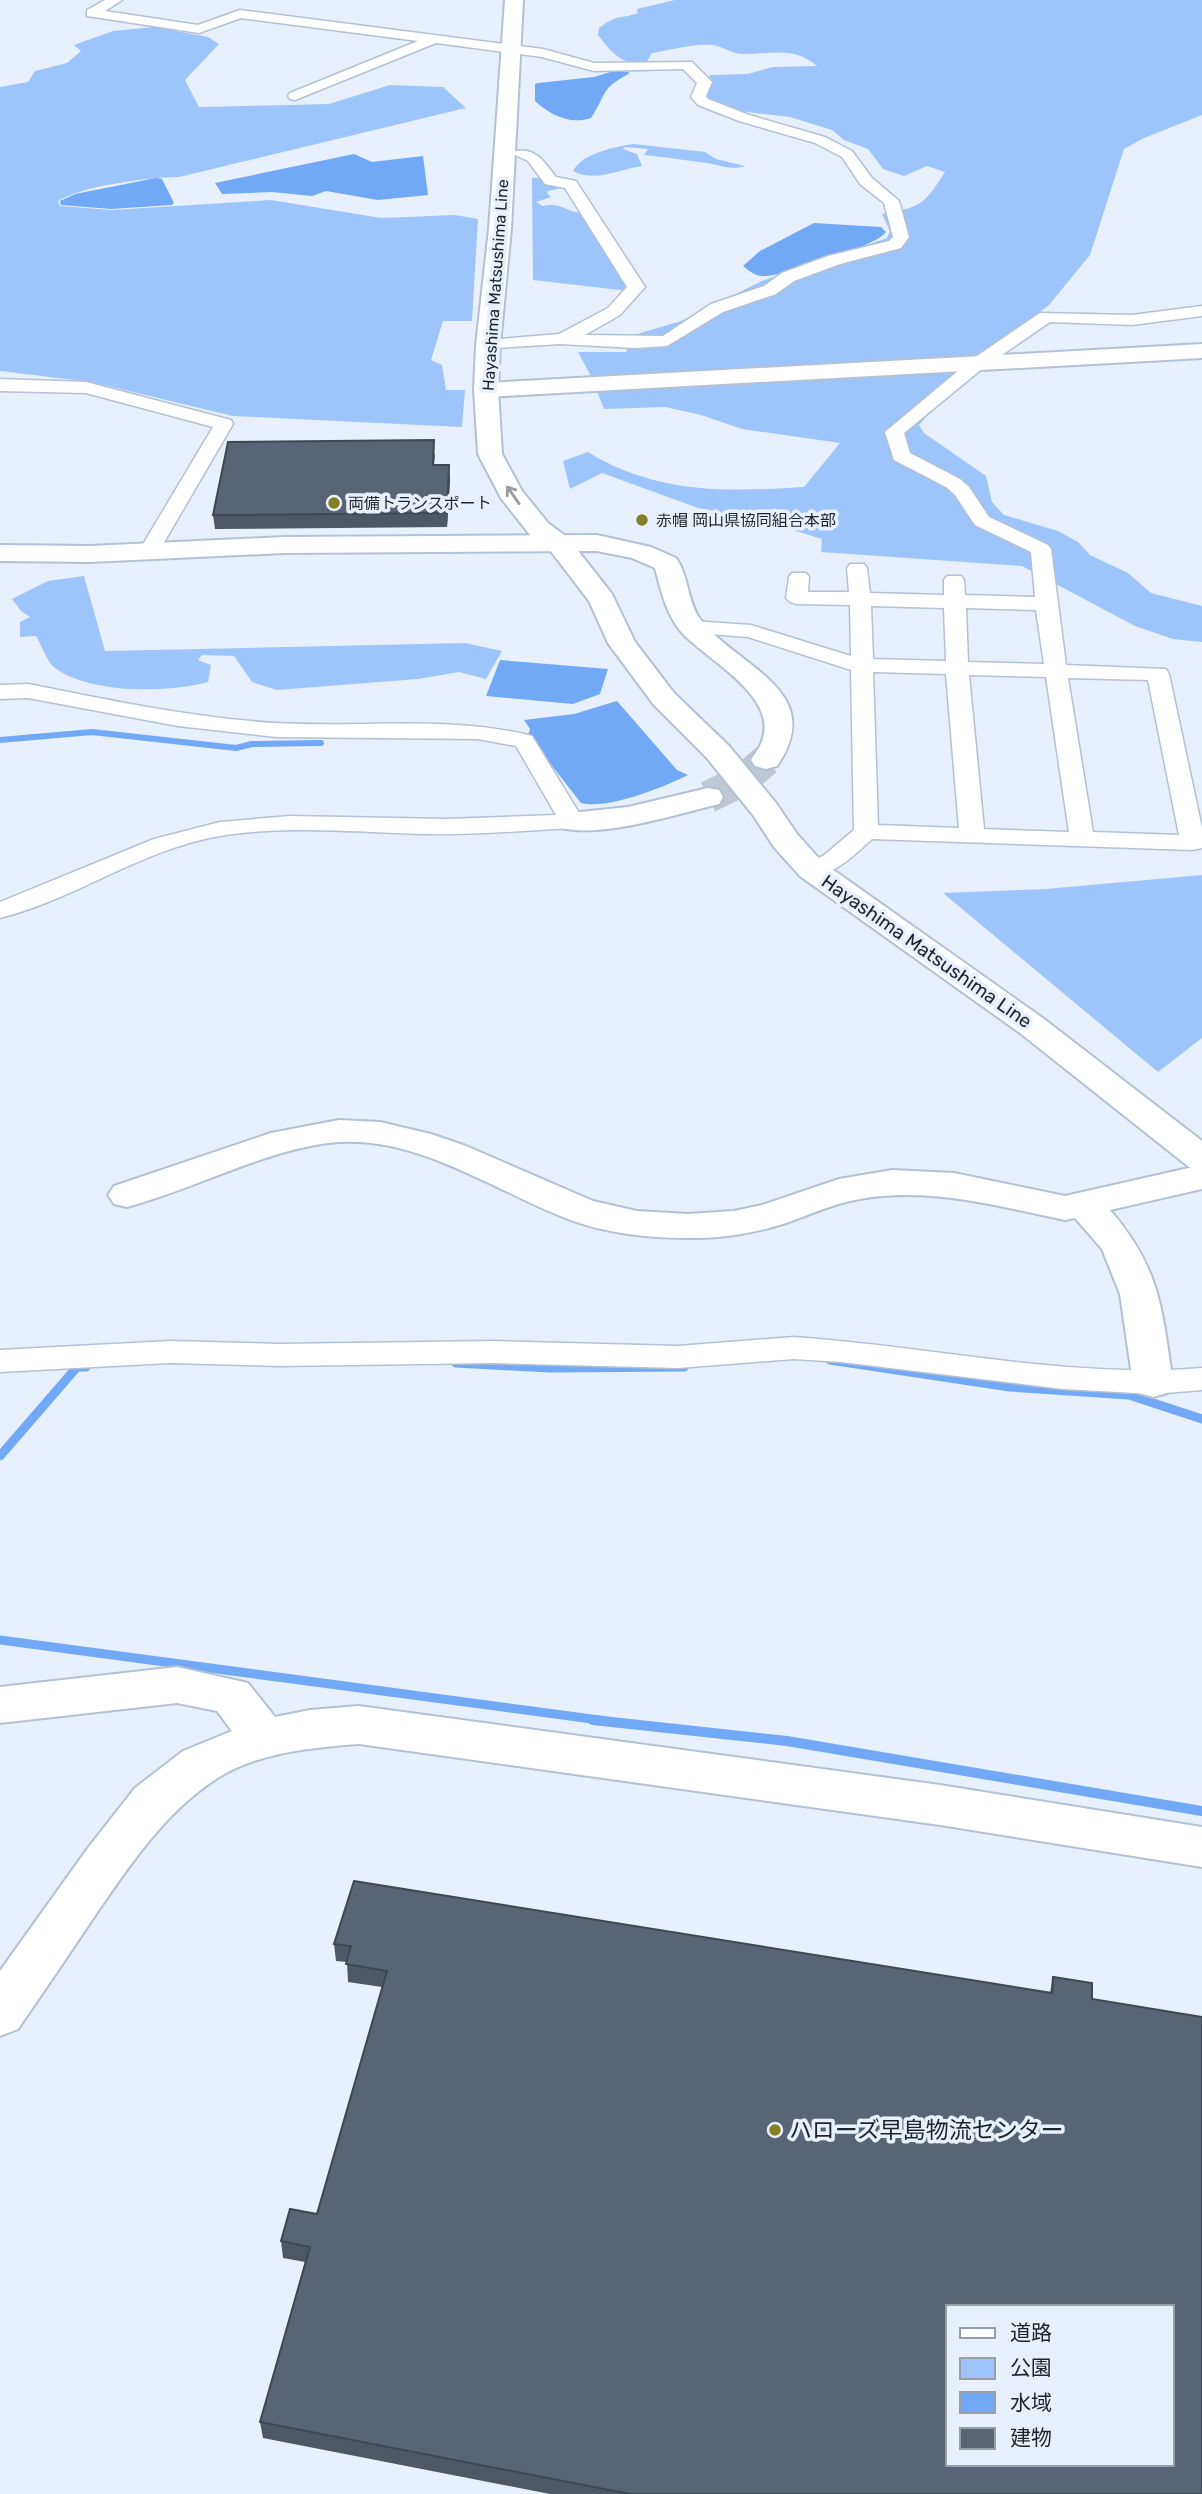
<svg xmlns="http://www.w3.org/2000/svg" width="1202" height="2494" font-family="Rubik,'Noto Sans JP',sans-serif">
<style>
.green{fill:#9ec5fb}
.water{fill:#71a9f6}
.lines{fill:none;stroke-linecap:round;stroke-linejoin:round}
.stream-far2{stroke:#71a9f6;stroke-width:6}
.stream-far1{stroke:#71a9f6;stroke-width:9}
.stream{stroke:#71a9f6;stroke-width:10}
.tertiary-tunnel{stroke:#bfc7d2;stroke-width:32;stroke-dasharray:32 16;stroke-linecap:butt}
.minor-casing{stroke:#b3c1d4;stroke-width:3}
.tertiary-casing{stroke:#b3c1d4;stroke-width:4}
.secondary-casing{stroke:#b3c1d4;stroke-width:4}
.minor{fill:#fff;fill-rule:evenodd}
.tertiary{fill:#fff;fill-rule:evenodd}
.secondary{fill:#fff;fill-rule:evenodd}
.wall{fill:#4d5766}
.shaded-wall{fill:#3e4753}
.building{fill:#596577;stroke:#3e4753;stroke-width:2;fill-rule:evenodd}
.oneway{stroke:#9a9ca0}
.poi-dot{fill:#838027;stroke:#e7f0fc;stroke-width:2.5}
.labels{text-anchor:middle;stroke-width:7;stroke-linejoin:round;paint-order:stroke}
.far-street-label{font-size:16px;fill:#1f242c;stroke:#e7f0fc}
.far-poi-label{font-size:16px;fill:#1f242c;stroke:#e7f0fc;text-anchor:start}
.street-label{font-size:19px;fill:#1f242c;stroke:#e7f0fc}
.near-poi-label{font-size:23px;fill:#1f242c;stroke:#e7f0fc;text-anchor:start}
</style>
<rect width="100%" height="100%" fill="#e7f0fc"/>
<g class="green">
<path d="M675,0h527v115l-58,23 -20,11 -34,106 -41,50 -70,52 -60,68 5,8 62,43 6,26 12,13 54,16 20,11 12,13 38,18 23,20 51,13v36l-29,-3 -38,-13 -113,-60 -201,-14 1,-13 -62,-19 -62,-12 -96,-35 -32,16 -7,-28 25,-9c68,42 138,40 216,35l36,-44 -98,-14 -41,-14 -36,-8 -61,2 -13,-33 -13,-24h49l-3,-14 57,-17 81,-40 125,-43 3,-7 -8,-17c39,-7 41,-8 63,-42l-18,-6 -23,10 -21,-7 -15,-20 -24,-9 -12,-10 -42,-13 -51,-6 -24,-7 -12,-12 7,-17 38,-1 25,-7 44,-1c-23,-20 -45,-12 -73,-12 -12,0 -20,-7 -31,-9 -20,-2 -42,5 -61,8l-6,10c-24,3 -35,-11 -48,-28l1,-7c20,-15 20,-8 39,-15l-1,-4z"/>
<path d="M154,27l54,10 11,7 -34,36 14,27 130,-3 61,-19 53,2 23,21 -287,69c-28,0 -99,9 -121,24l2,5 52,4 159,-10 110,18 74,-3 23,4 -6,102h-29l-12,39 11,5 4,25h19l-3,37 -229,-11 -142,-34 -91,-11v-284l28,-5 7,-11 32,-8 14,-12 -7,-6 39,-14z"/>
<path d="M634,144l71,8 11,7 29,7c-14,5 -24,-1 -38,-3 -23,-3 -43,-6 -63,-8l4,-6 -23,-2 -2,2 14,5 5,12c-22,3 -47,17 -69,5 10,-18 41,-24 61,-27z"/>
<path d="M532,178h8l4,6 22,3 -18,4 -1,2 4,4 -15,5 7,4c19,-4 24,7 41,7l46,72 -2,6 -95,-11z"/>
<path d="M84,576l21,75 360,-8 37,8 -16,28 -27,-7 -41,7 -141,11 -25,-8 -18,-26 -32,-1 -4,5 13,5 -3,17c-40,11 -118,12 -153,-14 -8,-6 -13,-22 -19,-32l-16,1v-15l10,-5 -9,-6 -9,-12 36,-18z"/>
<polygon points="1202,875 1202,1038 1158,1072 943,893 1046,889"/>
</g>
<g class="water">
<path d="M620,69l10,4c-31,17 -22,19 -39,45 -21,7 -41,-3 -56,-17v-17l3,-1 56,-6z"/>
<polygon points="354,154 372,162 423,156 428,195 378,200 326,191 312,196 272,192 222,194 215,183"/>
<polygon points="156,178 162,179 174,203 172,205 111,209 61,205 60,201 75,194"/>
<path d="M814,223l67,4 5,5c-7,13 -106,46 -124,44 -7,0 -14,-6 -19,-10l17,-15z"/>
<polygon points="500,660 608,669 600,694 573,704 486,696"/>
<path d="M617,701l60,69 11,5c-24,12 -80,35 -107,28l-53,-68 2,-6 -6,-9 50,-6z"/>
</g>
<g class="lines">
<polyline class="stream-far2" points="0,740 92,732 236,748 252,744 321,743"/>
<g class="stream-far1">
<polyline points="830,1360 1010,1387 1129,1395 1202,1419"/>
<polyline points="456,1363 550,1368 684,1367"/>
<polyline points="0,1456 77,1367 86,1367"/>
<polyline points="0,1640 607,1721"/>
</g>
<polyline class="stream" points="593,1720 787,1741 1202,1811"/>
<polyline class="tertiary-tunnel" points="708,797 743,780 766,760"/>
<defs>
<g id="minor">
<path d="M105,0h17l-17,11 93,14 42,-15 303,39 51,14 98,-1 20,20 -6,14 2,3 41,16 76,22 27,14 20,27 27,23 10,36 -8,11 -61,16 -46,17 -18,13 -53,18 -56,34 -32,2 -75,-4 -78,5 -3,-4 3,-4 6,-1 71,-6 49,-26 19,-21 -62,-99 -20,-4 -17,-23 -15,-7 3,-3c20,-4 29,12 40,26l20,4 69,106 -25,28 -35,20 78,1 48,-32 53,-18 18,-13 46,-17 61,-15 4,-4 -9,-34 -24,-19 -18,-27 -27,-14 -76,-22 -41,-16 -7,-8 6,-14 -14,-14 -89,2 -52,-14 -106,-14 -141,57 -5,-1 -2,-3 2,-3 128,-52 -177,-23 -42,15 -112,-17v-6z"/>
<path d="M1202,306v10l-70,9 -82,-3 -67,46 -79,65 6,20 50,26 9,8 20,30 59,28 3,4 15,116 100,4 3,5 33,154v20l-9,2 -321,-11c-19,17 -42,42 -70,35l-3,-5 3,-5 21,-8 31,-26 -3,-160 -103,-33 -64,-5 -3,-5 3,-5 8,-1 59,4 100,31 -1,-51 -53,-1 -7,-2 -4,-4 3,-21 3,-4h14l3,4 -1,15h41l-2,-24 3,-4h14l3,4 3,25 74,2v-15l3,-4h14l3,4 1,15 70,2 -4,-45 -56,-27 -20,-30 -9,-8 -52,-27 -9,-28 86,-72 69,-47 92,2zM871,606l73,2 2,53 -73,-2zM966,608l70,2 8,54 -76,-2zM873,672l73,2 13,154 -81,-3zM969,675l77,2 23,155 -85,-3zM1068,678l80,2 31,155 -86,-3z"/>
<polygon points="0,379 86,382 231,420 233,424 159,551 156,555 142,555 139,551 213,427 86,393 0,391"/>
<path d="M28,684c82,16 165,34 248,39 86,5 173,-8 256,13l52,85 -3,5 -9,2c-50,3 -100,7 -149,6 -68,-2 -137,-9 -203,2 -78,13 -144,63 -220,82v-16l154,-63 66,-17 70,-6 157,3 109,-4 -40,-69 -38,-7 -202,-2 -98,-11 -150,-28 -28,1v-14z"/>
<path d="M794,1337c136,9 271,42 408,31v22l-49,4 -90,-5 -222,-27 -47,-3 -116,9 -184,-5 -215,3 -109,-3 -170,9v-22l170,-9 109,3 215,-3 184,5z"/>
</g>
<g id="tertiary">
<polygon points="1202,344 1202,358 486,397 478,395 474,390 478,385 486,383"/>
<path d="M597,535l54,12 25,11c13,18 11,43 24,61 36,48 129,71 77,147l-11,3 -11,-3 -4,-6c3,-6 9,-12 11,-19 17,-45 -55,-81 -80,-108 -16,-19 -21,-42 -27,-65l-23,-10 -35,-7 -313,2 -194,9 -90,-1v-16l90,1 194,-9z"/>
<path d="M708,788l11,2 4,7 -4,7c-42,10 -116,34 -158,24l-5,-7 5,-7 67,-7z"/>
<path d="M339,1120l41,2 51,12 35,12 127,55 44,10 51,3 46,-3 28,-6 77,-26 53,-9 62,3 111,23 137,-31v24l-92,21c51,59 52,100 63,173l-6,10 -14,4 -14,-4 -6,-10 -13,-89 -18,-45 -27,-31 -10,2c-72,-15 -145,-36 -219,-18 -20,5 -40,14 -60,21 -31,10 -66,16 -99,15 -39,0 -83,-5 -119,-19 -73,-28 -148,-82 -229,-77 -69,5 -144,47 -212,65l-13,-3 -6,-9 6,-9 157,-53z"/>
<path d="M177,1667l71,16 27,34 35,-7 49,-4 581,79 262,42v40l-262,-42 -581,-81c-49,4 -101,8 -143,35 -52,34 -86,86 -120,135 -26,39 -52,77 -78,115l-18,7v-65l88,-123 47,-60 48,-37 49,-20 -15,-20 -40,-8 -177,20v-36z"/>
</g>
<polygon id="secondary" points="505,0 523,0 511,229 500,345 498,390 502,454 522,491 548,523 568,538 612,594 635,642 674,693 729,746 776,803 797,834 822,862 1044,1019 1202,1141 1202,1171 1189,1167 1020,1033 800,876 774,847 753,815 707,758 654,705 608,643 589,601 550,550 530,535 501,498 478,454 474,390 476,345 489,229"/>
</defs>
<use href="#minor" class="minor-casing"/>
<use href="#tertiary" class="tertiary-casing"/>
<use href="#secondary" class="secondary-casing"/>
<use href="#minor" class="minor"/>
<use href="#tertiary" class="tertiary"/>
<use href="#secondary" class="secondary"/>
</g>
<g class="wall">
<polygon points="435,454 434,465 450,479 447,527 215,529 213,515"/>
<polygon points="334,1944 1050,1993 1053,1977 1092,1999 1202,2494 550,2494 263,2438 260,2422 305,2262 283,2258 281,2241 317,2214 382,1987 348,1982 347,1962 336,1961"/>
</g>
<polygon class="shaded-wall" points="449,465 450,479 447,527 447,513"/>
<g class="building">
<polygon points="434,440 433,465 449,465 447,513 213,515 228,442"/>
<path d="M354,1881l698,112 1,-16 39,6v16l110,18v477h-572l-370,-72 50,-175 -29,-6 9,-32 27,5 70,-243 -41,-7 5,-18 -17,-2zM948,2307h224v157h-224z"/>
</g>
<defs><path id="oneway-shaft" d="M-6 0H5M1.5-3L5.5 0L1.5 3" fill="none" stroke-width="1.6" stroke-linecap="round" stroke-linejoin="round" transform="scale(1.75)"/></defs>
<use class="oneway" href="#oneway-shaft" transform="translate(513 495) rotate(-125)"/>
<g class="poi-dot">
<circle cx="334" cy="503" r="7"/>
<circle cx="642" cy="520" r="7"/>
<circle cx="775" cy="2130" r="7"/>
</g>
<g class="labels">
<g class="far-street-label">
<text transform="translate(495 285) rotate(-86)" y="6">Hayashima Matsushima Line</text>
</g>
<g class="far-poi-label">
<text x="348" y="509">両備トランスポート</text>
<text x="656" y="526">赤帽 岡山県協同組合本部</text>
</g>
<g class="street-label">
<text transform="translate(927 951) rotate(35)" y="7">Hayashima Matsushima Line</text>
</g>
<g class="near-poi-label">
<text x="789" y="2138">ハローズ早島物流センター</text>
</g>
</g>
<rect x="946" y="2305" width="228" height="161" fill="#e7f0fc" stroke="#979ea9" stroke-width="2"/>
<rect x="960" y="2328" width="35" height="10" fill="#ffffff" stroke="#979ea9" stroke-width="2"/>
<text x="1010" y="2340" font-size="21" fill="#1f242c">道路</text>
<rect x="960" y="2358" width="35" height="21" fill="#9ec5fb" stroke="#979ea9" stroke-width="2"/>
<text x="1010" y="2375" font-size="21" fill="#1f242c">公園</text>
<rect x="960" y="2392" width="35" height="21" fill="#71a9f6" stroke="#979ea9" stroke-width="2"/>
<text x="1010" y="2410" font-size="21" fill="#1f242c">水域</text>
<rect x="960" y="2428" width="35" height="21" fill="#596577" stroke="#979ea9" stroke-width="2"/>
<text x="1010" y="2445" font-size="21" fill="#1f242c">建物</text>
</svg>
